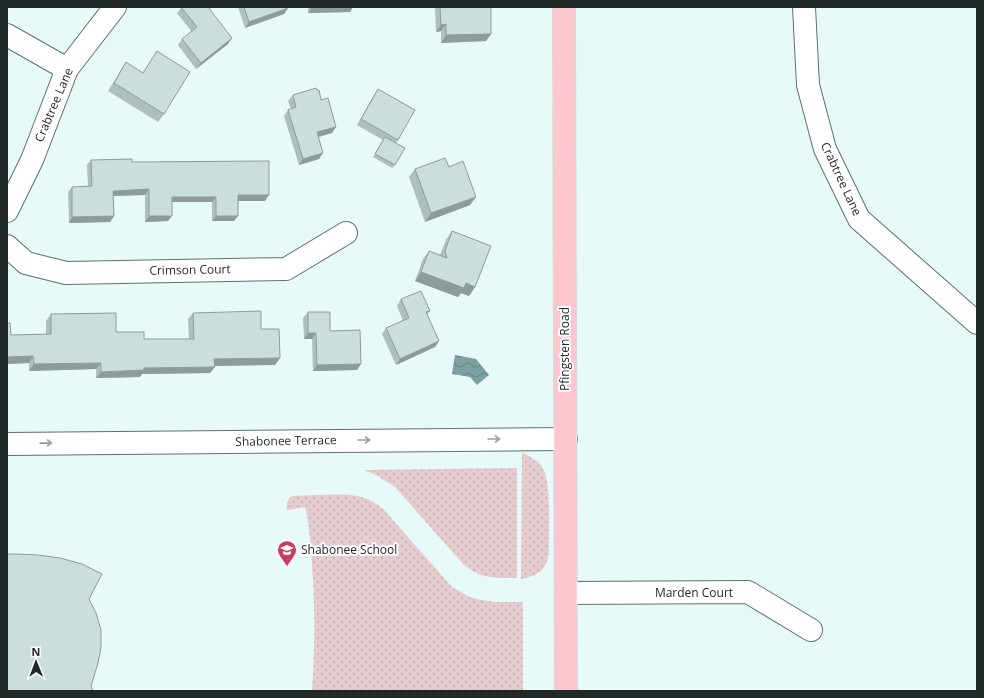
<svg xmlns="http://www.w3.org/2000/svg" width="984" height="698" font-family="'Open Sans',sans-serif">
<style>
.grass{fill:url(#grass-dots)}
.water{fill:url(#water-waves)}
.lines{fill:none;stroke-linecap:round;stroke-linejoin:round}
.minor-casing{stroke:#5d6f6e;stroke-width:24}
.major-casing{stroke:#d7d8d8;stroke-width:24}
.minor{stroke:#fff;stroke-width:22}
.major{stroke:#fcc7ce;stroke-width:22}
.wall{fill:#aec0be}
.shaded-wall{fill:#8d9c9b}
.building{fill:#cadfdd;stroke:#8d9c9b}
.oneway{stroke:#9c9f9f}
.labels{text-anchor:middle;stroke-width:4;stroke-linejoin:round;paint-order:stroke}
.street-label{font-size:12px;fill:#222929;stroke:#fff}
.poi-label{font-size:12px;fill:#222929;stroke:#fff;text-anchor:start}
</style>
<defs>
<pattern id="grass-dots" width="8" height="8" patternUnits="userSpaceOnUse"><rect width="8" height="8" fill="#e5ccce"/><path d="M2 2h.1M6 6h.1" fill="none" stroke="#c4afb1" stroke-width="1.8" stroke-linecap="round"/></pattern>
<pattern id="water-waves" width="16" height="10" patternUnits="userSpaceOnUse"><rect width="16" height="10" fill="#7ba09f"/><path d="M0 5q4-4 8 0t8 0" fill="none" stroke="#648282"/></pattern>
</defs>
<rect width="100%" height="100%" fill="#e6faf9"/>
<g class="grass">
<path d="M522,452c6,4 13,7 18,12 13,13 8,68 9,87 -1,18 -11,25 -28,28z"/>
<path d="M517,468v110c-22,0 -37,1 -54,-14l-68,-77 -17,-11 -12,-5v-1z"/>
<path d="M314,495c28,0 49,-5 71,16l67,76 18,10 11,3 14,2h27l1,3v86h-211c4,-59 3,-117 -5,-176l-2,-8 -18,3c-1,-6 0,-10 5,-14z"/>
</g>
<polygon class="water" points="455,355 476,359 489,375 477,385 470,377 452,374"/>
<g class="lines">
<defs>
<g id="minor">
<polyline points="804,7 808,85 825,149 859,219 977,323"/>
<polyline points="7,35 67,69"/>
<polyline points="7,211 32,160 67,69 115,7"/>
<polyline points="7,246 26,263 66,273 286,269 346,233"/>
<polyline points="7,444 566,439"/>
<polyline points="566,593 748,592 811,630"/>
</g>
<polyline id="major" points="564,7 566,691"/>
</defs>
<use href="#minor" class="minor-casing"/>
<use href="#major" class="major-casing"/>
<use href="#minor" class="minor"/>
<use href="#major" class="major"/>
</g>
<g class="wall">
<polygon points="182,7 228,44 196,69 178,45 182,39 192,32 177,13"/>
<polygon points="238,7 288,7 288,8 284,14 245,28"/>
<polygon points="308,7 353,7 350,12 308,13"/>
<polygon points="435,7 491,7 491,34 486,41 441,43 441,31 436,32"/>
<polygon points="157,51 164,114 158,122 108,91 126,62 143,73"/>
<polygon points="378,89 398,140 396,143 395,165 392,168 373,157 383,140 357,125 374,95"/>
<polygon points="293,95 321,100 332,133 319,137 319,159 299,165 284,116 288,110 291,109 288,101"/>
<polygon points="91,160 132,162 265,201 238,201 234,221 212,221 212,202 172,202 168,221 145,222 145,195 113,196 114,216 110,222 69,223 68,192 72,187 88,186 87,165"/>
<polygon points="449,167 470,205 425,222 409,177 415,169"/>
<polygon points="452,231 475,287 469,296 461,293 458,297 415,281 423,259 429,251 440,255 446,240"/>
<polygon points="401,299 430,311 427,315 439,341 435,347 396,365 382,334 386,328 403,321 397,306"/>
<polygon points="308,312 330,331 357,370 313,371 312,339 304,339 303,318"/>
<polygon points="193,313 261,329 280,358 275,365 215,366 210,373 142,374 140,377 96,378 96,369 29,371 29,363 7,364 7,323 11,335 46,334 46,321 51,314 144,339 189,339 188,319"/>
</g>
<g class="shaded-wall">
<polygon points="312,7 353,7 350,12 308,13"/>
<polygon points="288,8 284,14 245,28 249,22"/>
<polygon points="446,24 441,31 436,32 441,25"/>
<polygon points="491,34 486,41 441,43 446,35"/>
<polygon points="232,38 228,44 196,69 201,63"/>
<polygon points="336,127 332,133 313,138 317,132"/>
<polygon points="323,153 319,159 299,165 303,159"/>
<polygon points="149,189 145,195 109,196 113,191"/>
<polygon points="238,195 269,195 265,201 234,201"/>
<polygon points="172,197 216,197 212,202 168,202"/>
<polygon points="476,197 470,205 425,222 431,213"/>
<polygon points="114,216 110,222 69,223 72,217"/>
<polygon points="149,216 172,216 168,221 145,222"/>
<polygon points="216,216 238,216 234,221 212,221"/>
<polygon points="421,272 466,283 475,287 469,296 461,293 458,297 415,281"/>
<polygon points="308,333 316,333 312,339 304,339"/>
<polygon points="439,341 435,347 396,365 400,359"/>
<polygon points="33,356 29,363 7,364 7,357"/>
<polygon points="280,358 275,365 210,366 214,359"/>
<polygon points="101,363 96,369 29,371 34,364"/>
<polygon points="361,364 357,370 313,371 317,365"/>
<polygon points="215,367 210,373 142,374 140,377 96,378 101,372 144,368"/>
</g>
<g class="building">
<polygon points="181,7 208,7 232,38 201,63 182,39 197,27"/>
<polygon points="244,7 288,7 288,8 249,22"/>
<polygon points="440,7 491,7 491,34 446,35 446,24 441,25"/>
<polygon points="157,51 190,72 164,114 114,83 126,62 143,73"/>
<polygon points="316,88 317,90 319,90 321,100 328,98 336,127 317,132 323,153 303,159 288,110 296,107 293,95"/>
<polygon points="378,89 415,110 398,140 361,119"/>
<polygon points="385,137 405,148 395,165 375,154"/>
<polygon points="445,158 449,167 463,161 476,197 431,213 415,169"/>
<polygon points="132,159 132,162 269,161 269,195 238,195 238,216 216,216 216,197 172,197 172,216 149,216 149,189 113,191 114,216 72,217 72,187 92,186 91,160"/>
<polygon points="452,231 491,246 475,287 466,283 464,288 421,272 429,251 447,258 445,251"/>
<polygon points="421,291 430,311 426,312 439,341 400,359 386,328 409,318 401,299"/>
<polygon points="261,311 261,329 279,329 280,358 214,359 215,367 144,368 144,370 101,372 101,363 34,364 33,356 7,357 7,323 10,323 11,335 51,334 51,314 116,313 116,332 144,332 144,339 194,339 193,313"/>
<polygon points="308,312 330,312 330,331 360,330 361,364 317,365 316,333 308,333"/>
<polygon points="7,554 17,554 38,555 60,558 82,564 102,574 89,599 96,613 101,630 101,648 98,663 91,686 93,691 7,691"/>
</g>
<defs><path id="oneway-shaft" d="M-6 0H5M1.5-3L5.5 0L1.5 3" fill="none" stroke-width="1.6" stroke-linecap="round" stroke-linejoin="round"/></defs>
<g class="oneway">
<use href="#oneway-shaft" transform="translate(494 439)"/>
<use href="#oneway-shaft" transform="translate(364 440)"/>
<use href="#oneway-shaft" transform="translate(46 443) rotate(-1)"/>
</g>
<defs>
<symbol id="school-pin" viewBox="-11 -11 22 30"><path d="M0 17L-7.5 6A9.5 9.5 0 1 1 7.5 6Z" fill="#cc3c5e" stroke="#fff"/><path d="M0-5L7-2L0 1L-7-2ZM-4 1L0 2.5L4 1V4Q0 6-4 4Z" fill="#fff"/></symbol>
</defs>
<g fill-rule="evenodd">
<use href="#school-pin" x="276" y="539" width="22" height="30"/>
</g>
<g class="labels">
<g class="street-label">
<text transform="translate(54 105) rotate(-67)" y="4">Crabtree Lane</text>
<text transform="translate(841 179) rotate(65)" y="4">Crabtree Lane</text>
<text transform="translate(190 270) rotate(-1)" y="4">Crimson Court</text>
<text transform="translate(565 349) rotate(-90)" y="4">Pfingsten Road</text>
<text transform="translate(286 441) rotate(-1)" y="4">Shabonee Terrace</text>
<text x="694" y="597">Marden Court</text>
</g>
<g class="poi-label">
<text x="301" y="554">Shabonee School</text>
</g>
</g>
<rect width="984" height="698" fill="none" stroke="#222929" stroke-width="16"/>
<g transform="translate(36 662) rotate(359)" stroke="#ffffff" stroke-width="3" paint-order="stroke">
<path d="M0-3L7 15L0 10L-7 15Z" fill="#222929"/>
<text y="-6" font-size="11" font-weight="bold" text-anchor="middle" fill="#222929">N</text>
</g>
</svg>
